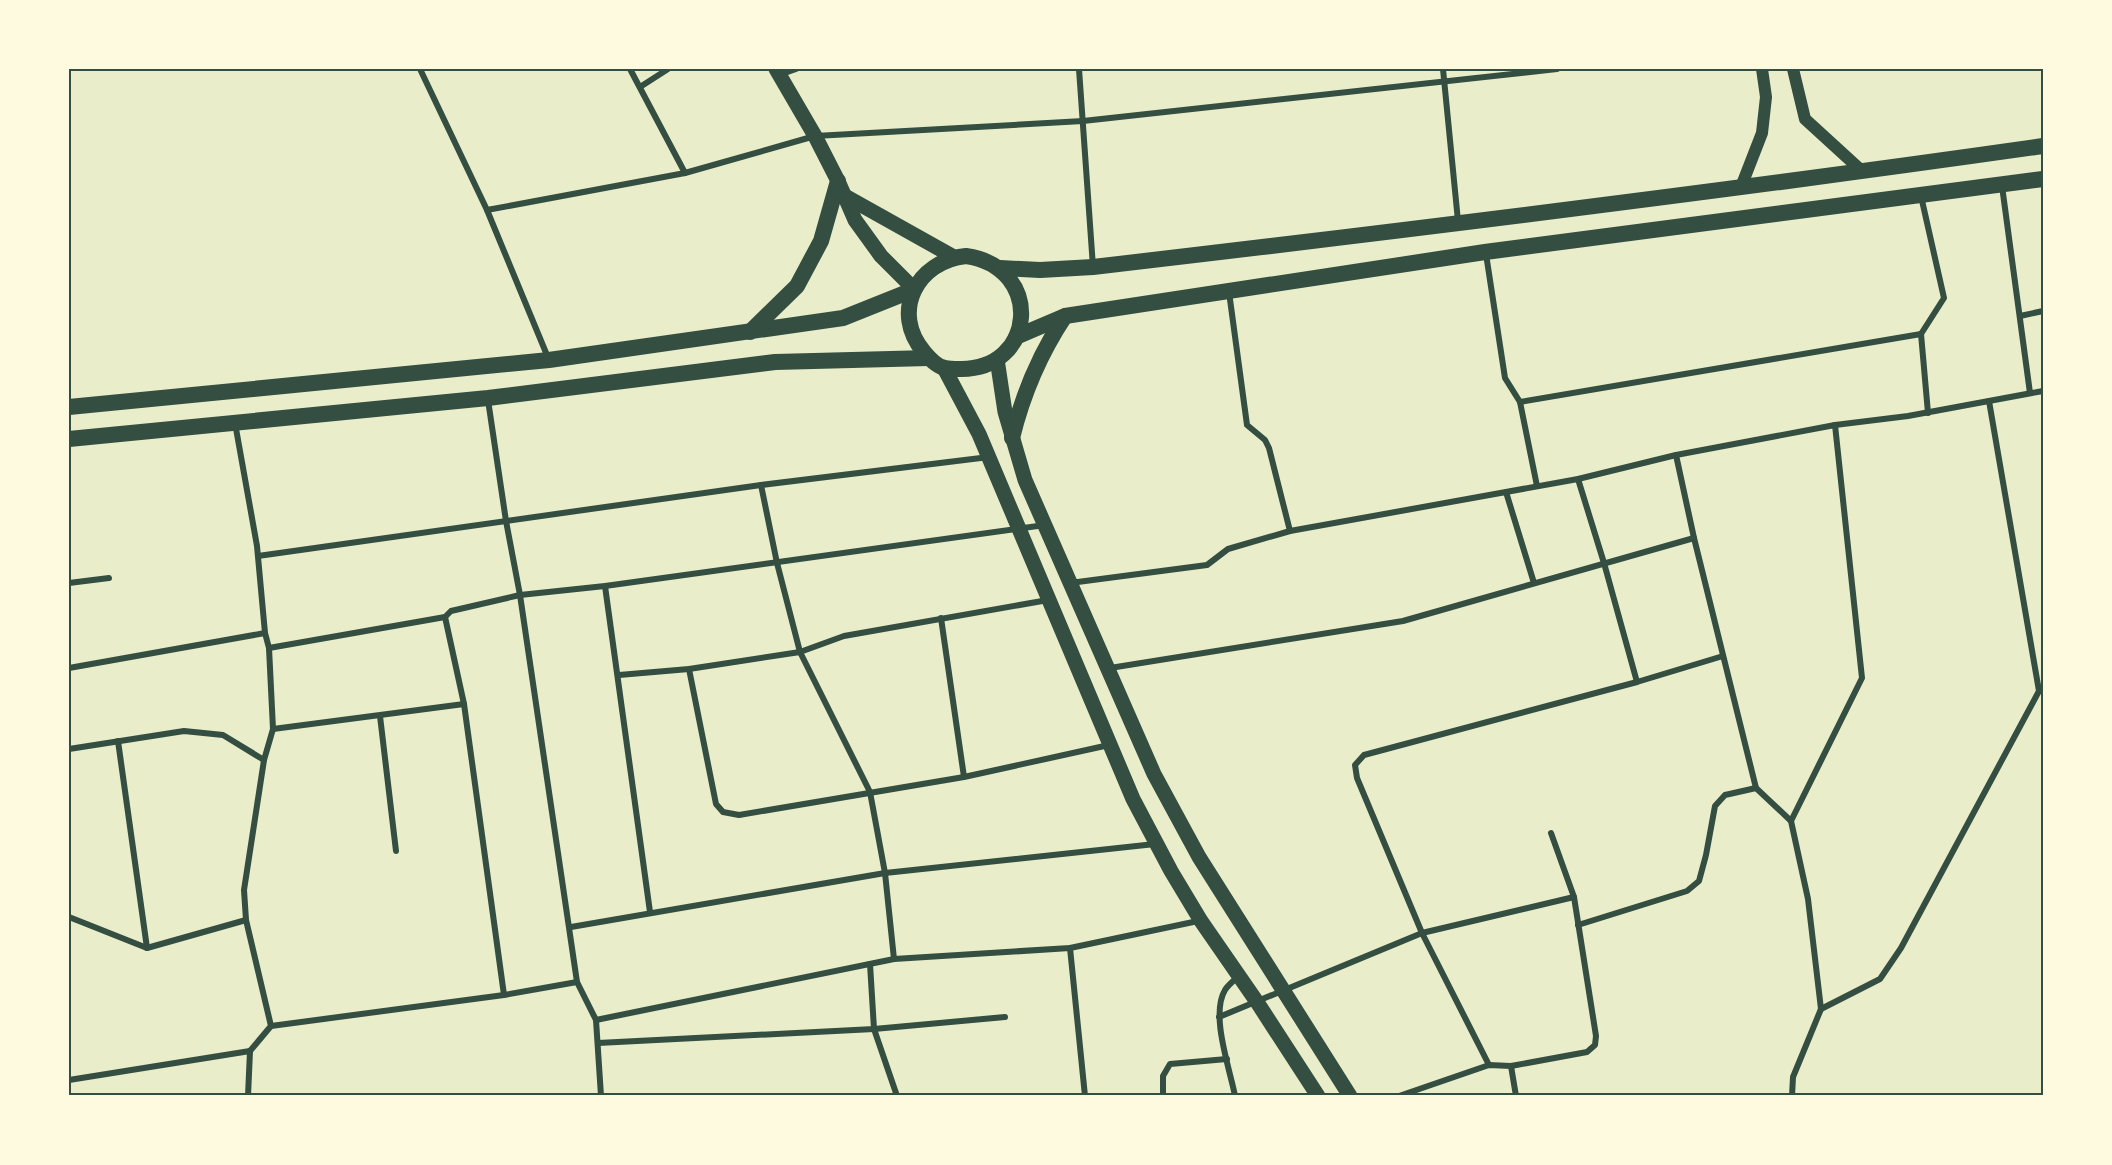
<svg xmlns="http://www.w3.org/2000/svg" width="2112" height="1165" font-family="'Fira Sans',sans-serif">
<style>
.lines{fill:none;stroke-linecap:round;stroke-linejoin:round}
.minor{stroke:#344e41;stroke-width:6}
.secondary{stroke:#344e41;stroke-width:12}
.primary{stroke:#344e41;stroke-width:15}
.trunk{stroke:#344e41;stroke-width:16}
.neatline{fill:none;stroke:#344e41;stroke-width:2}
</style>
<rect width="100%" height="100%" fill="#e9edc9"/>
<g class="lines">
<g class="minor">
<polyline points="420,69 487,210 549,360"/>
<polyline points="630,69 685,173"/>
<polyline points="1079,69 1093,267"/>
<polyline points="1443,69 1458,221"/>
<polyline points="779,75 796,69"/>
<polyline points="640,87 668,69"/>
<polyline points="2002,186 2030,393"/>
<polyline points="1921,196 1944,298 1921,334 1928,413"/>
<polyline points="487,210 685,173 815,136 1083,121 1557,69"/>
<polyline points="1486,254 1505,378 1520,402 1537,486"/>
<polyline points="1229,292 1247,425 1265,440 1269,448 1290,531"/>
<polyline points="2020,316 2043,311"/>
<polyline points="488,400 506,521 520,595 577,982 596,1020 601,1096"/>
<polyline points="1520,402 1921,334"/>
<polyline points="235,423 257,546 265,633 269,648 273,729 264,760 244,890 246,920 271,1026 250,1051 248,1096"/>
<polyline points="1676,455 1694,538 1756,788 1791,821 1808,899 1821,1009 1793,1077 1792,1096"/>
<polyline points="1578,479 1604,563 1637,682"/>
<polyline points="761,485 777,563 800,652 870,792 885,873 894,959"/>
<polyline points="1506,492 1534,583"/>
<polyline points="258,556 761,485 989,457"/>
<polyline points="69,583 109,578"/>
<polyline points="1070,583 1207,565 1228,549 1290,531 1578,479 1676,455 1835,425 1908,416 2043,391"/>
<polyline points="605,586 650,912"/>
<polyline points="445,617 464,704 504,995"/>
<polyline points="941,618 964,777"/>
<polyline points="269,648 445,617 451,611 520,595 605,586 1045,525"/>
<polyline points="69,668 265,633"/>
<polyline points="1110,668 1403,621 1694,538"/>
<polyline points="689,669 716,804 723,812 739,815 964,777 1109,745"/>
<polyline points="619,675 689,669 800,652 844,636 1048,600"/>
<polyline points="380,716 396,851"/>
<polyline points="273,729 464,704"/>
<polyline points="118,741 147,948"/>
<polyline points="69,749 184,731 223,735 264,760"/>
<polyline points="1791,821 1862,678 1835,425"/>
<polyline points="69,917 147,948 246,920"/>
<polyline points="1578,925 1687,891 1699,881 1706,855 1715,806 1725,795 1756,788"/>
<polyline points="571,927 885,873 1155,844"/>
<polyline points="1070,948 1085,1096"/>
<polyline points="870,964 874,1029 897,1096"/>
<polyline points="1821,1009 1880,979 1901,948 2039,691 1989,401"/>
<polyline points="1219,1017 1422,933 1574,897"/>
<polyline points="596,1020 894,959 1070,948 1198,921"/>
<polyline points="271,1026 504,995 577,982"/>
<polyline points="598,1043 874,1029 1005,1017"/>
<polyline points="1489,1065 1422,933 1357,778 1355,765 1364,755 1637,682 1723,656"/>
<polyline points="1511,1066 1516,1096"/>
<polyline points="69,1080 250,1051"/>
<polyline points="1163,1096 1163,1076 1170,1064 1227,1059"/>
<path d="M1235,1096c-5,-27 -25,-81 -10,-106 3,-5 9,-9 13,-14"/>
<polyline points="1399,1096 1489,1065 1511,1066 1587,1052 1595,1045 1596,1036 1574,897 1551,833"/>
</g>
<g class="secondary">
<polyline points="1793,69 1805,119 1863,172"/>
<polyline points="1741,187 1762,133 1766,97 1762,69"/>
</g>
<g class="primary">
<polyline points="776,69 815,136 838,181 855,220 881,256 914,289"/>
<polyline points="845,196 954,257"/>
<polyline points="997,359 1005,412 1025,480 1154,774 1199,857 1350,1096"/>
<polyline points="944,368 979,434 1133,799 1171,871 1201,921 1257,1002 1318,1096"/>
</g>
<g class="trunk">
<path d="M966,256c78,11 71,115 -7,113 -4,0 -10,0 -14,-1 -7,-1 -16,-10 -21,-16 -34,-40 -7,-91 42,-96z"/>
<path d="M1000,268l40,2 53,-3c317,-37 634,-76 950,-121"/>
<polyline points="750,332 797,286 821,241 838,181"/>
<polyline points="1016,337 1065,316 1485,252 2043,179"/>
<polyline points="69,407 549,360 843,318 913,290"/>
<path d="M1012,438c11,-45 27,-83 53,-122"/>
<polyline points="69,439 488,398 775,362 929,358"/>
</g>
</g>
<rect width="2112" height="1165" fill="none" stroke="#fefae0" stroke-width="141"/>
<rect x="70" y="70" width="1972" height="1024" class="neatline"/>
</svg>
